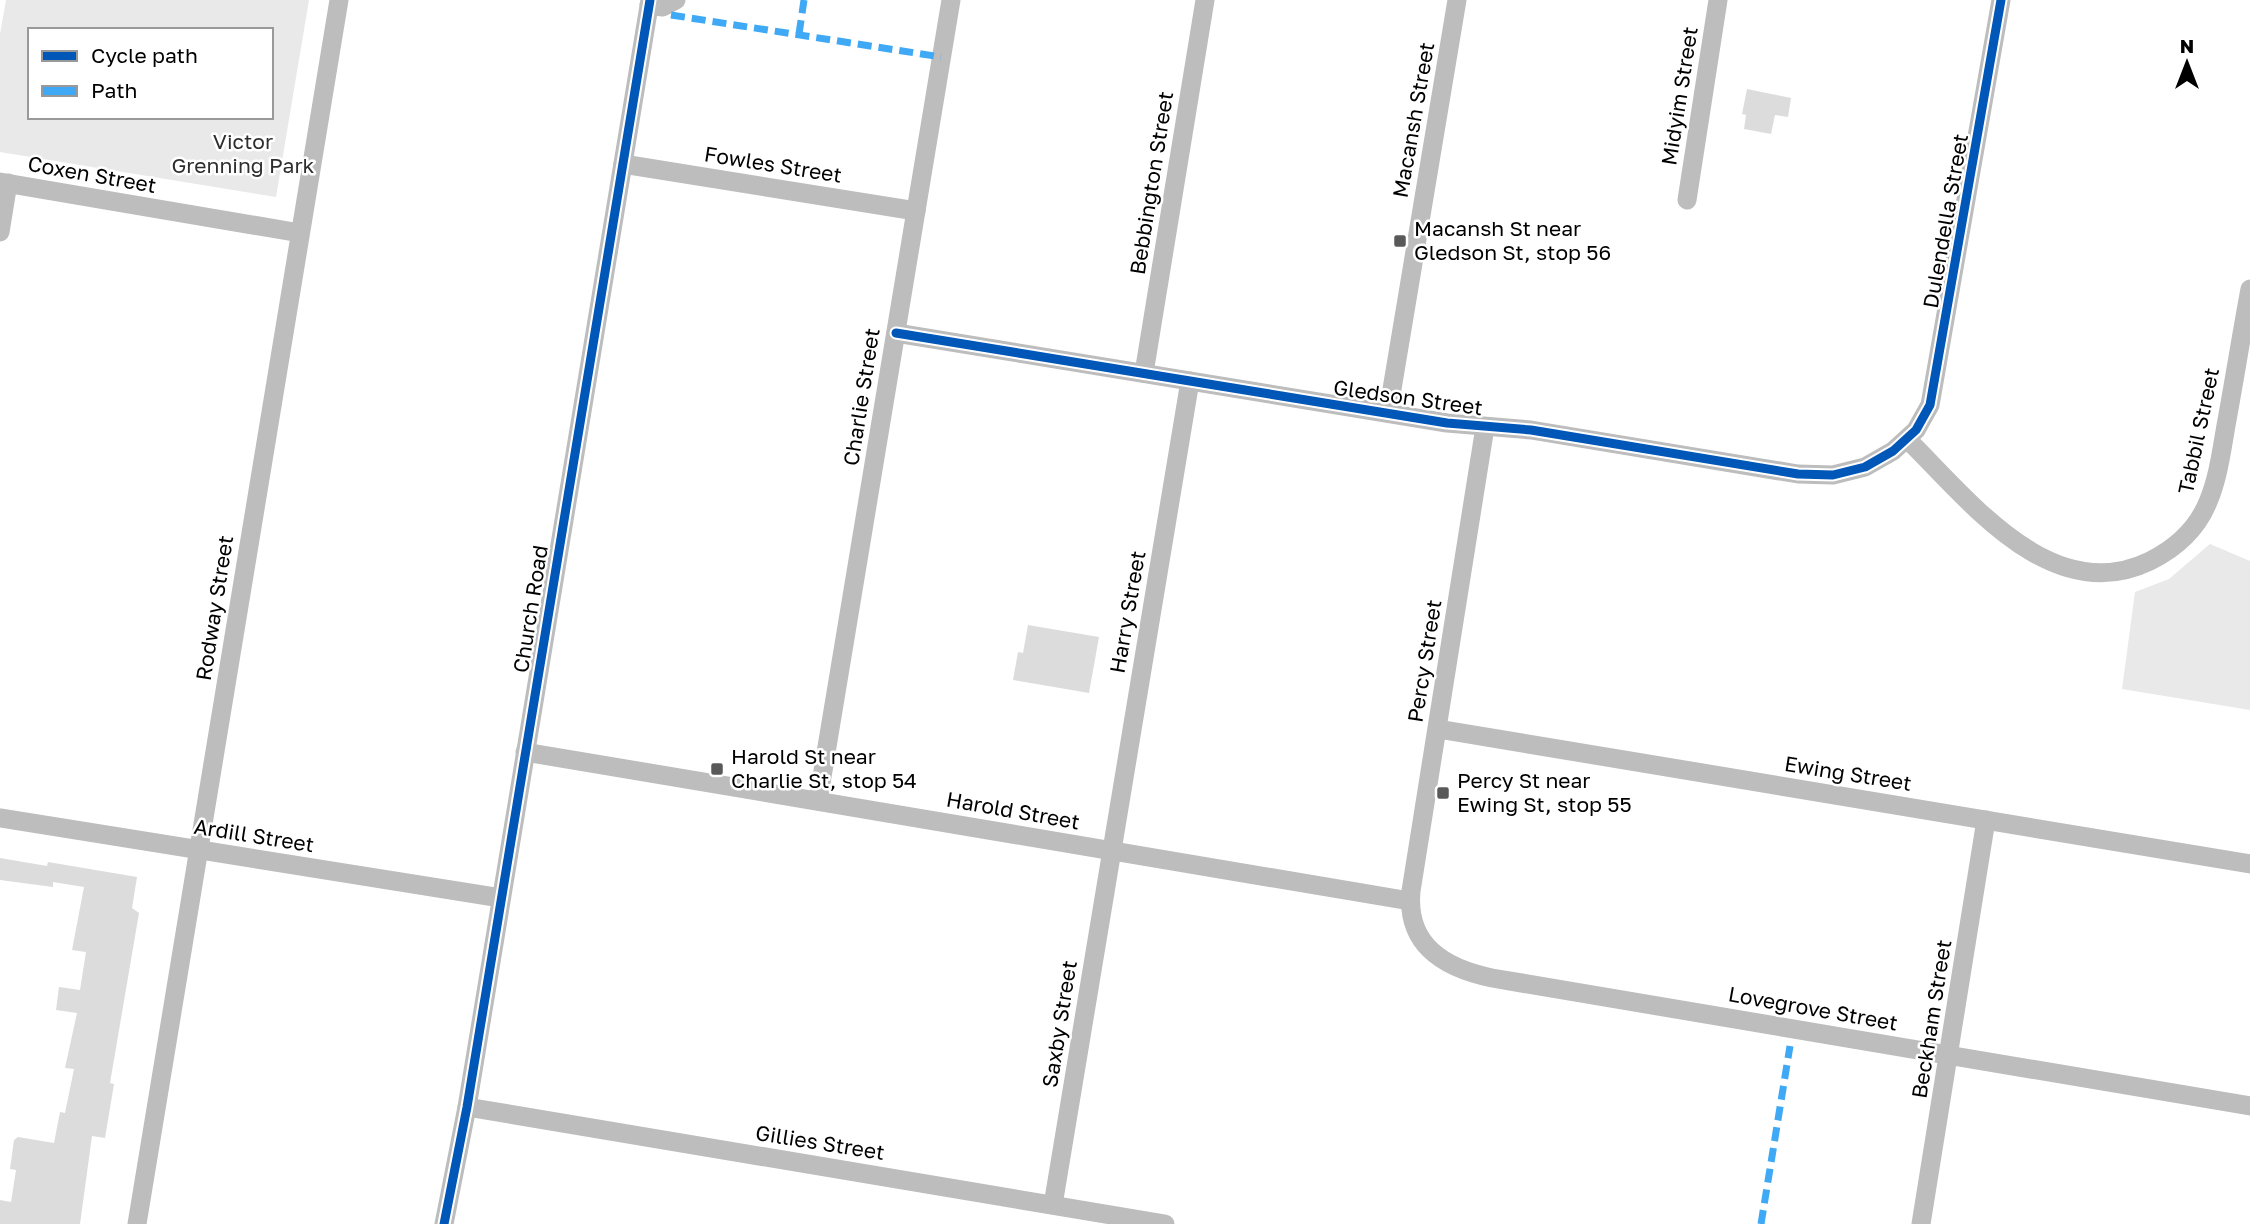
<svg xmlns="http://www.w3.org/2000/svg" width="2250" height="1224" font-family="'Golos Text',sans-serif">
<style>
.green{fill:#e9e9e9;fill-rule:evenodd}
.building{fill:#dcdcdc}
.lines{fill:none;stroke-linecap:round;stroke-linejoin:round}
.minor{stroke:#bdbdbd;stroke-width:19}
.quiet{stroke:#3fa9f5;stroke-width:7;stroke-dasharray:14 7;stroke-linecap:butt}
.cycleway-casing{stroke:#fff;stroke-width:13}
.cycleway{stroke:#0057b8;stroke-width:9}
.poi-dot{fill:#595959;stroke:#fff;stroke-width:2.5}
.labels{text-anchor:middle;stroke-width:5;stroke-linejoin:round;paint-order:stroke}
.street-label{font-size:21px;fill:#000;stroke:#fff}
.park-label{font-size:21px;fill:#2e2e2e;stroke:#fff}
.poi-label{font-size:21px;fill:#000;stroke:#fff;text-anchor:start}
</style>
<rect width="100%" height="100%" fill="#fff"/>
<g class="green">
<path d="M6,0h303l-33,197 -276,-45v-118zM30,30h241v87h-241z"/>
<polygon points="2210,544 2250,561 2250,710 2122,689 2135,592 2169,579"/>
</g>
<g class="building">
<polygon points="1747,89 1791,98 1788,117 1775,115 1771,134 1744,129 1746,115 1742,114"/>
<polygon points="1028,625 1099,637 1089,693 1013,680 1018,652 1023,653"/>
<polygon points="0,858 47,866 48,862 137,877 132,908 139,913 110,1083 114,1084 105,1138 92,1136 80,1224 0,1224 0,1200 11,1202 16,1170 10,1169 14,1140 18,1137 54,1143 60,1112 65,1113 74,1069 65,1068 77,1013 56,1010 59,987 80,990 86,952 72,950 84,887 53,882 53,887 0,880"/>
</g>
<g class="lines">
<g class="minor">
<polyline points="649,5 663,7 676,0"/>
<polyline points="623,164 916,211"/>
<polyline points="0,182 300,233"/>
<polyline points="1687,200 1718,0"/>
<polyline points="0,232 8,183"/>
<polyline points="896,333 1447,423 1531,430 1798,474 1833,475 1865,467 1893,451 1916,430 1930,405 2001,0"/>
<polyline points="1144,373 1205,0"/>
<polyline points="1388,413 1457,0"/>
<path d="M1485,427l-74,464c-5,54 33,77 81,87l758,128"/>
<path d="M1908,440c61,60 144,169 242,121 26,-13 47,-32 58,-59 11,-26 14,-55 19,-82 8,-44 15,-88 23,-131"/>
<polyline points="1438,729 2250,864"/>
<polyline points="525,752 1410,901"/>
<polyline points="818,801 951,0"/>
<polyline points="0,818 501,898"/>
<polyline points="467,1107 1165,1224"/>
<polyline points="1053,1205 1190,381"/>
<polyline points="137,1224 339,0"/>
<polyline points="444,1224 467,1107 650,0"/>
<polyline points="1921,1224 1986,820"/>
</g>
<g class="quiet">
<polyline points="671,15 941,57"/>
<polyline points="799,34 804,0"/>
<polyline points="1761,1224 1790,1046"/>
</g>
<defs>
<g id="cycleway">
<polyline points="896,333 1447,423 1531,430 1798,474 1833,475 1865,467 1893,451 1916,430 1930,405 2001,0"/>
<polyline points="444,1224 467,1107 650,0"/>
</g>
</defs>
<use href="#cycleway" class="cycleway-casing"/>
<use href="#cycleway" class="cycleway"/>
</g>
<g class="poi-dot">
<rect x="1393" y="234" width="14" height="14" rx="3.5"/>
<rect x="710" y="762" width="14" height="14" rx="3.5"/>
<rect x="1436" y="786" width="14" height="14" rx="3.5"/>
</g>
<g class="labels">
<g class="street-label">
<text transform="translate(1680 96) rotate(-81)" y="7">Midyim Street</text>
<text transform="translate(1414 120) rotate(-80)" y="7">Macansh Street</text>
<text transform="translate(773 165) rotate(9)" y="7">Fowles Street</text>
<text transform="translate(92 175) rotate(10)" y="7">Coxen Street</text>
<text transform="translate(1152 183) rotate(-81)" y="7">Bebbington Street</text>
<text transform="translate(1946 221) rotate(-80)" y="7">Dulendella Street</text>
<text transform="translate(862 397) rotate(-81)" y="7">Charlie Street</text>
<text transform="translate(1408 398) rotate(8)" y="7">Gledson Street</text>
<text transform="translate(2199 431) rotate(-78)" y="7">Tabbil Street</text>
<text transform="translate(215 608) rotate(-81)" y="7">Rodway Street</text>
<text transform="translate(531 609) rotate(-81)" y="7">Church Road</text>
<text transform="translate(1128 612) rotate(-80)" y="7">Harry Street</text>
<text transform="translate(1425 661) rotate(-81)" y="7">Percy Street</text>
<text transform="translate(1848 774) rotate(9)" y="7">Ewing Street</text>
<text transform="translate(1013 811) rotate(10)" y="7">Harold Street</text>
<text transform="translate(254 836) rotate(9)" y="7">Ardill Street</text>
<text transform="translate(1813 1009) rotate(10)" y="7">Lovegrove Street</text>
<text transform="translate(1932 1019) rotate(-81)" y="7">Beckham Street</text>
<text transform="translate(1060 1024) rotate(-81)" y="7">Saxby Street</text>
<text transform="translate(820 1143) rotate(9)" y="7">Gillies Street</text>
</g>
<g class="park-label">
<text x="243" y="149">Victor<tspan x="243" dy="24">Grenning Park</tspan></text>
</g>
<g class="poi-label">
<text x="1414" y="236">Macansh St near<tspan x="1414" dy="24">Gledson St, stop 56</tspan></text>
<text x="731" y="764">Harold St near<tspan x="731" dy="24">Charlie St, stop 54</tspan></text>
<text x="1457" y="788">Percy St near<tspan x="1457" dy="24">Ewing St, stop 55</tspan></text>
</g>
</g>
<rect x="28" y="28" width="245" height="91" fill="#ffffff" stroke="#999999" stroke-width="2"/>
<rect x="42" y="51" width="35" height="10" fill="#0057b8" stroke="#999999" stroke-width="2"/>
<text x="91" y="63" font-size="21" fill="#000000">Cycle path</text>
<rect x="42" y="86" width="35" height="10" fill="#3fa9f5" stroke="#999999" stroke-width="2"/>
<text x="91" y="98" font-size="21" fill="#000000">Path</text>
<g transform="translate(2187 63)" stroke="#ffffff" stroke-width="5" paint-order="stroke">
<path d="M0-5L12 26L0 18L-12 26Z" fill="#000000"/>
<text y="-10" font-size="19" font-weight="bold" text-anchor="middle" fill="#000000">N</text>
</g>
</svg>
